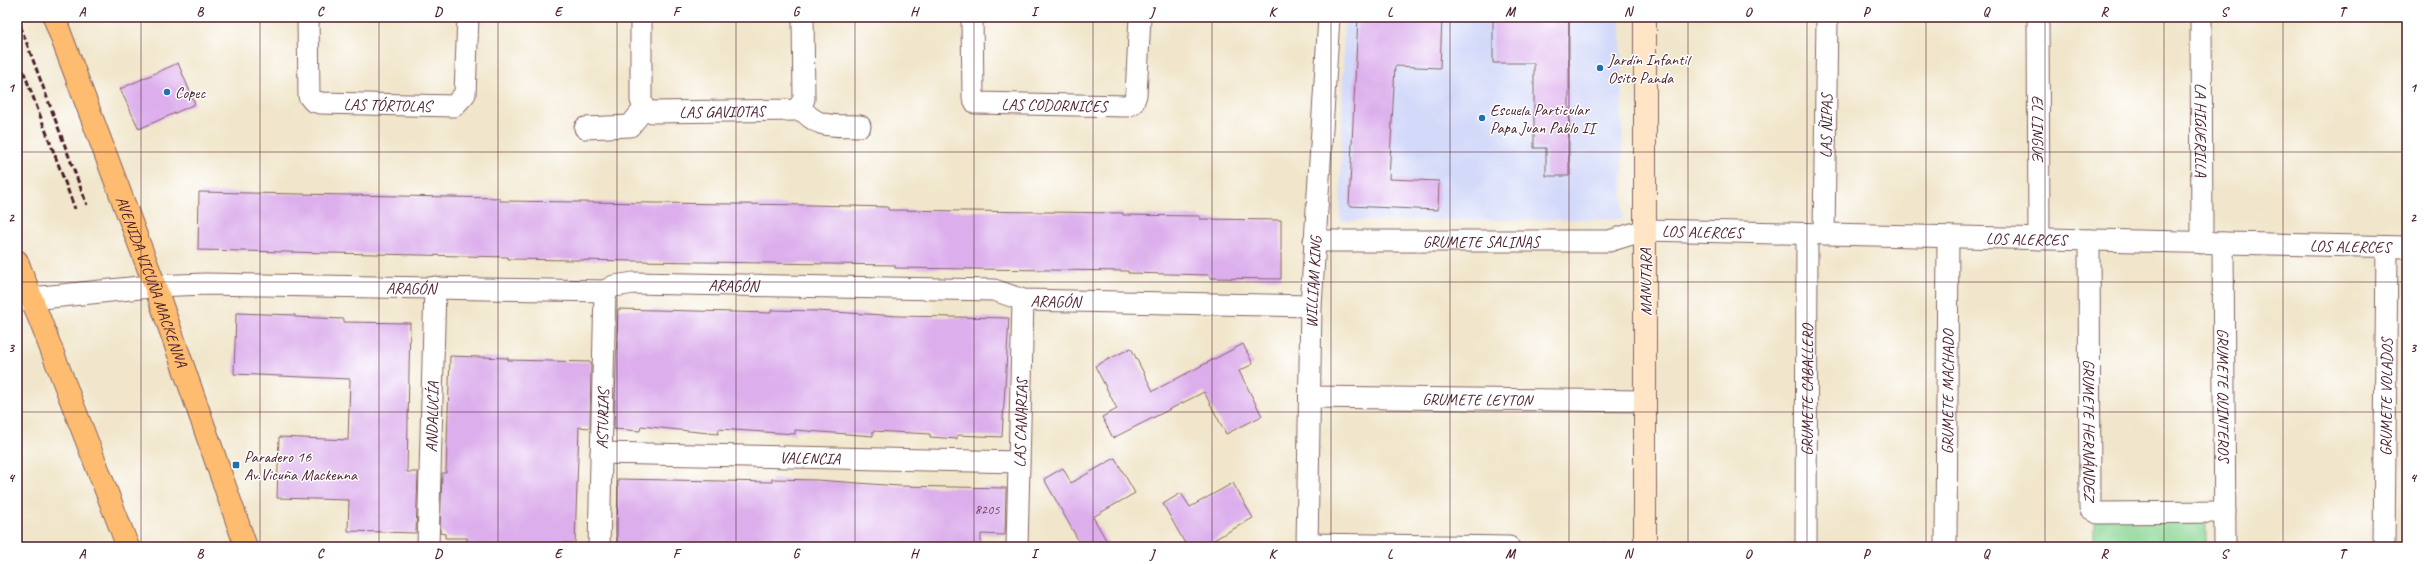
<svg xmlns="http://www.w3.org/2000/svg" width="2424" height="564" font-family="Caveat,sans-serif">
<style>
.built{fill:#d3d9f9}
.green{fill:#88d491;stroke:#697a5e}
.building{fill:#dcaeec}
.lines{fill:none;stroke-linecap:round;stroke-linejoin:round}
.minor-casing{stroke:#846563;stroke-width:23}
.tertiary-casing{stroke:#846563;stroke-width:24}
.secondary-casing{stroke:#846563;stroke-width:24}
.primary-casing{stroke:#846563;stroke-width:24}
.minor{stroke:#fff;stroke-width:21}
.tertiary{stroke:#fff;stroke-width:22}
.secondary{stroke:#ffe4c6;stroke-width:22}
.primary{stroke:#febc70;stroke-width:22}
.rail{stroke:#4a1f2b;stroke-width:3;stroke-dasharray:6 3;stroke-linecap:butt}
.grid{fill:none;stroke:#4a1f2b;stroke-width:1;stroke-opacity:0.55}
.poi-dot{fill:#1f6fb2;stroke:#fff;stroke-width:1.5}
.labels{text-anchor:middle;stroke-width:3;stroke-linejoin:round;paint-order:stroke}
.number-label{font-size:14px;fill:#6e435b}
.poi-label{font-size:16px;fill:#4a1f2b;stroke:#fff;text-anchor:start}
.street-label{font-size:16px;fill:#4a1f2b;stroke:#fff}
.neatline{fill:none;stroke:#4a1f2b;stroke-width:1.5}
.grid-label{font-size:13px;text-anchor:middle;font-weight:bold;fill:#4a1f2b}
</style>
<rect width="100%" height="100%" fill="#fff"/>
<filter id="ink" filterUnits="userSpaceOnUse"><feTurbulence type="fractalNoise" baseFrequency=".025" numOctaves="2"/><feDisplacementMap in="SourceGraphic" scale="8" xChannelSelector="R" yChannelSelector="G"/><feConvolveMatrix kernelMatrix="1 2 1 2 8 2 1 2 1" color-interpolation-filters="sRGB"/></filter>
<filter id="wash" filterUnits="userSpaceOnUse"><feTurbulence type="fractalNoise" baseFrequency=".012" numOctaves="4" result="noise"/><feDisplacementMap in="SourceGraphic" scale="16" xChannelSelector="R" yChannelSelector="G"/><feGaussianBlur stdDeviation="0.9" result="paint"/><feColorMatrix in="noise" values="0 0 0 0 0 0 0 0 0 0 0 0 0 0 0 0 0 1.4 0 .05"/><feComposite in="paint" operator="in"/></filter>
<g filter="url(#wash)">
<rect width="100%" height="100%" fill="#f1e6cb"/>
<polygon class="built" points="1344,17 1621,17 1623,219 1340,221"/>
<polygon class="green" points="2206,515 2206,547 2094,547 2094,516"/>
<g id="blocks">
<g class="building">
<polygon points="1358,17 1442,18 1440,68 1395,66 1389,179 1439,181 1438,210 1349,206"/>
<polygon points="1493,18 1569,18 1569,176 1546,176 1546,148 1534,148 1534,63 1493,63"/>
<polygon points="178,63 195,104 139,129 120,89"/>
<polygon points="199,192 500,198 500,201 811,205 888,207 888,210 1123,213 1123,215 1200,216 1200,219 1281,220 1281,279 1210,278 1210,275 1128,273 1128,271 895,268 895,265 508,259 508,257 198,250"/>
<polygon points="618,309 771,313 771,310 816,311 899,316 1009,318 1002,437 957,435 957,439 930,437 930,434 873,431 873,436 795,430 795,434 719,429 718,434 641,426 640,431 614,429"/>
<polygon points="236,313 295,315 295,317 344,319 344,322 410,323 407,472 418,472 416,533 348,531 349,500 277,498 279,437 348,440 350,379 234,374"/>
<polygon points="1243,344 1253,364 1239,371 1262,416 1226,434 1204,392 1113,438 1102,417 1117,409 1095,366 1131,348 1153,391"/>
<polygon points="450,356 508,358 508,360 591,362 590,428 579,427 575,543 552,543 552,547 467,547 467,538 445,538 445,534 440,533 442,473 446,473"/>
<polygon points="1115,458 1135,493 1093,517 1110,547 1082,547 1044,479 1063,468 1071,483"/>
<polygon points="618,479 772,482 772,479 817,480 899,486 1006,488 1005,535 981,534 981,547 617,547"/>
<polygon points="1233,483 1253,518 1201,547 1187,547 1163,504 1181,493 1190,507"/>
</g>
</g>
</g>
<g filter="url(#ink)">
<use href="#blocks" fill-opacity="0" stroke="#846563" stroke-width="1"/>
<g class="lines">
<defs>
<g id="minor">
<path id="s1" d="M308,17l1,79 4,5 8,2 133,3 11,-12 3,-77"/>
<path id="s2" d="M641,17v83l3,9 8,3 145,-2 7,-11 -1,-82"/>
<path id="s3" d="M972,17l1,80 3,6 151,3 6,-3 3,-8 4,-78"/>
<path id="s4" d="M2038,17l1,222"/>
<path id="s5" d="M2201,17l1,226"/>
<path d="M800,107c18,23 34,18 60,19"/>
<polyline points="585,128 630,126 644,109"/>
<path id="s6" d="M1824,234l3,-217"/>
<path id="s7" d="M2089,240l1,268 8,5 127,-1"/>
<path id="s8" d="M1314,241h295l36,-11 762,17"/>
<path id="s9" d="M2223,243l2,304"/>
<path id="s10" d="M155,286l50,-2 400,7 9,-5 20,-3 360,7 29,10 288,6"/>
<path id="s11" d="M1310,397l335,4"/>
<path id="s12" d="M601,453l418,9"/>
<polyline points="1307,544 1509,547"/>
<path id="s13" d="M428,547l7,-260"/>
<path id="s14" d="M599,547l6,-256"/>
<path id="s15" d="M1017,547l6,-247"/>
<path id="s16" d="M1307,547l4,-241 18,-289"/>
<path id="s17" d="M1806,547l1,-313"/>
<path id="s18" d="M1946,547l2,-310"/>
<path id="s19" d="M2384,547l3,-300"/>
</g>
<polyline id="tertiary" points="17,300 155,286"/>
<polyline id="secondary" points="1645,547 1645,17"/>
<g id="primary">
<path id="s20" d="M54,17l101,269 91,261"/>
<polyline points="17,261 128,547"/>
</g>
</defs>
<use href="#minor" class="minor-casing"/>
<use href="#tertiary" class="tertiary-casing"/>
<use href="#secondary" class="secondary-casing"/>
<use href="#primary" class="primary-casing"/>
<use href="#minor" class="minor"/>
<use href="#tertiary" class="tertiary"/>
<use href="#secondary" class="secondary"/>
<use href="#primary" class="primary"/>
<g class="rail">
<polyline points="17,17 87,205"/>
<polyline points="17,54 75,209"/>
</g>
</g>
</g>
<path class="grid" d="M141,17v530M260,17v530M379,17v530M498,17v530M617,17v530M736,17v530M855,17v530M974,17v530M1093,17v530M1212,17v530M1331,17v530M1450,17v530M1569,17v530M1688,17v530M1807,17v530M1926,17v530M2045,17v530M2164,17v530M2283,17v530M17,152h2390M17,282h2390M17,412h2390"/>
<g class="poi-dot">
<circle cx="1600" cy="68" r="4"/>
<circle cx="167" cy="92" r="4"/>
<circle cx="1482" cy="118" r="4"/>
<rect x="232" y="461" width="8" height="8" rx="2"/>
</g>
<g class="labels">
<g class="number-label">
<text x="987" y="514">8205</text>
</g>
<g class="poi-label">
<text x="1608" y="65">Jardín Infantil<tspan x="1608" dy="18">Osito Panda</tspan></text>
<text x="175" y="98">Copec</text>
<text x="1490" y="115">Escuela Particular<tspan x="1490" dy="18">Papa Juan Pablo II</tspan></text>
<text x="244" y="462">Paradero 16<tspan x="244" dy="18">Av.Vicuña Mackenna</tspan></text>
</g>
<g class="street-label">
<text dy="6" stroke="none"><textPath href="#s1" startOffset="160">LAS TÓRTOLAS</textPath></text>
<text dy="6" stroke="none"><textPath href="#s3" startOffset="165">LAS CODORNICES</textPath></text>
<text dy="6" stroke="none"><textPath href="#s2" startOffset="171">LAS GAVIOTAS</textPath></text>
<text dy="6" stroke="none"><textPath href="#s6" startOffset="108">LAS ÑIPAS</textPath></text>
<text dy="6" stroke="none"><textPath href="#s4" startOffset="111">EL LINGUE</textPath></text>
<text dy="6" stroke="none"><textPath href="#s5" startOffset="113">LA HIGUERILLA</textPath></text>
<text dy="6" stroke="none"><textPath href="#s8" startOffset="390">LOS ALERCES</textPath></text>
<text dy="6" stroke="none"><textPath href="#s8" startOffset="714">LOS ALERCES</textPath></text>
<text dy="6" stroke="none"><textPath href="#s8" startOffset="167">GRUMETE SALINAS</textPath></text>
<text dy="6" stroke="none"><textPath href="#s8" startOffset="1038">LOS ALERCES</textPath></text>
<text dy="6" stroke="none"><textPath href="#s20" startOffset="282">AVENIDA VICUÑA MACKENNA</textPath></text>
<text dy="6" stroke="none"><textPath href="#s16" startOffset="265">WILLIAM KING</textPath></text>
<text transform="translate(1645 282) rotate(-90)" y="6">MANUTARA</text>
<text dy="6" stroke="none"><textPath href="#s10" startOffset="580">ARAGÓN</textPath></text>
<text dy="6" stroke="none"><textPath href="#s10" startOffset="256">ARAGÓN</textPath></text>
<text dy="6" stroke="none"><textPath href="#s10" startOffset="904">ARAGÓN</textPath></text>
<text dy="6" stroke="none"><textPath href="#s17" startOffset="157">GRUMETE CABALLERO</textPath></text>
<text dy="6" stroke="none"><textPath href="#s18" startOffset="155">GRUMETE MACHADO</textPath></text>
<text dy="6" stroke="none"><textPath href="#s9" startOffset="152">GRUMETE QUINTEROS</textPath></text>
<text dy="6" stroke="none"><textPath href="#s19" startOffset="150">GRUMETE VOLADOS</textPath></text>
<text dy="6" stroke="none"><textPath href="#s11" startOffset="167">GRUMETE LEYTON</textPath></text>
<text dy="6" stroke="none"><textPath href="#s13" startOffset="130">ANDALUCÍA</textPath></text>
<text dy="6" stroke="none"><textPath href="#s14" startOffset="128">ASTURIAS</textPath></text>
<text dy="6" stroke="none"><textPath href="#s15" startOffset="124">LAS CANARIAS</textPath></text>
<text dy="6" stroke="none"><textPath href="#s7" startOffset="190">GRUMETE HERNÁNDEZ</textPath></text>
<text dy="6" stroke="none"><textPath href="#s12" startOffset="209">VALENCIA</textPath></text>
</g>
</g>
<rect width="2424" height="564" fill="none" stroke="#fff" stroke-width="44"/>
<rect x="22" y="22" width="2380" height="520" class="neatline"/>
<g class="grid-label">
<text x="82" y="16">A</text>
<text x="200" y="16">B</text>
<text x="320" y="16">C</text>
<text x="438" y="16">D</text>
<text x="558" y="16">E</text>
<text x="676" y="16">F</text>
<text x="796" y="16">G</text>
<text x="914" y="16">H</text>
<text x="1034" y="16">I</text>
<text x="1152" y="16">J</text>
<text x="1272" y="16">K</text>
<text x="1390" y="16">L</text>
<text x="1510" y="16">M</text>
<text x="1628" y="16">N</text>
<text x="1748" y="16">O</text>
<text x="1866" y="16">P</text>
<text x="1986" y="16">Q</text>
<text x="2104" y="16">R</text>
<text x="2224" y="16">S</text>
<text x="2342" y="16">T</text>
<text x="11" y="92">1</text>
<text x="2413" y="92">1</text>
<text x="11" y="222">2</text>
<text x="2413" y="222">2</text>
<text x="11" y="352">3</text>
<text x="2413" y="352">3</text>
<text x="11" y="482">4</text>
<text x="2413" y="482">4</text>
<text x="82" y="558">A</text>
<text x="200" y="558">B</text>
<text x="320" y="558">C</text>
<text x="438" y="558">D</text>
<text x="558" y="558">E</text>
<text x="676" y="558">F</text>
<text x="796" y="558">G</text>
<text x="914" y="558">H</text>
<text x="1034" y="558">I</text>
<text x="1152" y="558">J</text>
<text x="1272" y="558">K</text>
<text x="1390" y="558">L</text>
<text x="1510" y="558">M</text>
<text x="1628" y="558">N</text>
<text x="1748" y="558">O</text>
<text x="1866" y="558">P</text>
<text x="1986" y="558">Q</text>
<text x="2104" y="558">R</text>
<text x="2224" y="558">S</text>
<text x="2342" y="558">T</text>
</g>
</svg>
